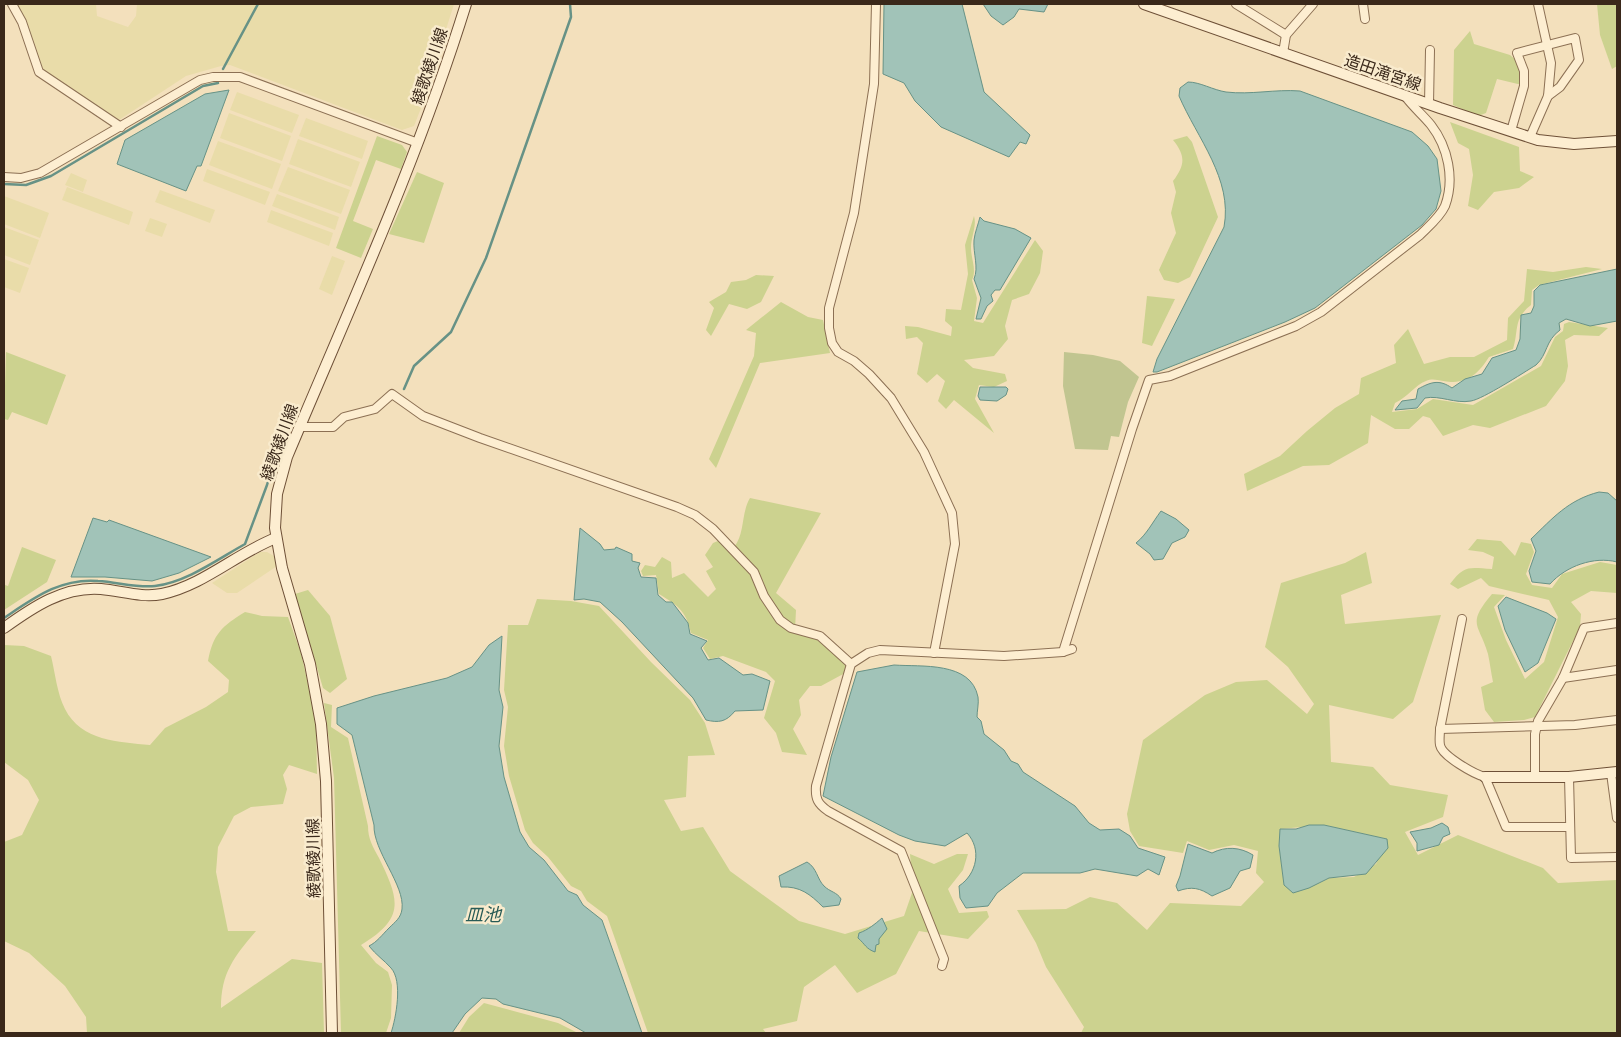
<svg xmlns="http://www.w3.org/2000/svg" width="1621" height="1037" font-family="'Libre Baskerville','Noto Sans JP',serif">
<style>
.farmland{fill:#e9dca9}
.green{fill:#ccd28f;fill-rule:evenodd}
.cemetery{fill:#c1c590}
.water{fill:#a1c3b8;stroke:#679286}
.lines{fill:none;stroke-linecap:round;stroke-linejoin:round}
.stream{stroke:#679286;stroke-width:2.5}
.street-casing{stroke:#8c7054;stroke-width:10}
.secondary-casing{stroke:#6e5037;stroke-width:12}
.street{stroke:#fdeed1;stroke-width:8}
.secondary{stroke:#fdeed1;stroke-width:10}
.labels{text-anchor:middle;stroke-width:5;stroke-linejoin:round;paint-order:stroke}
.street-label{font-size:16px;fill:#3a281a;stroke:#f9ebcd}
.water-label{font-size:18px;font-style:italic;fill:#285b56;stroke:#f9ebcd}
</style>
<rect width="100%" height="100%" fill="#f3e0bc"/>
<g class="farmland">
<polygon points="17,4 96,4 97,16 128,27 136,16 137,4 454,4 423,103 414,126 402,130 230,65 221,66 186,76 119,120 43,70 35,53 34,42"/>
<polygon points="237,92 299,115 292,133 230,110"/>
<polygon points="229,113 291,136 282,161 220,138"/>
<polygon points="306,118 368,141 362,159 299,136"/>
<polygon points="298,139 360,162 351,187 289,164"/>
<polygon points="218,141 281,164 272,189 209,165"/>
<polygon points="288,167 350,190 341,214 278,191"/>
<polygon points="207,169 270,192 265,205 203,181"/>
<polygon points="71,173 87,180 83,192 65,185"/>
<polygon points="67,187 133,212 129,225 62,200"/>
<polygon points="160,190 215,210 210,223 155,202"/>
<polygon points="277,194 339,217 335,230 272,206"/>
<polygon points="4,196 49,213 40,238 4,224"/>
<polygon points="271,210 333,233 329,246 267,222"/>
<polygon points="150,218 167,224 162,237 145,231"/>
<polygon points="4,227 39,240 30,265 4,255"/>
<polygon points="332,256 345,261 332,295 319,289"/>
<polygon points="4,259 29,268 20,293 4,287"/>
<polygon points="260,552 267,552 274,556 277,566 237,593 227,593 212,583"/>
</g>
<g class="green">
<polygon points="1597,4 1617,4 1617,66 1612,69 1600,35"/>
<polygon points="1470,31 1474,44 1510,55 1517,61 1522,85 1497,79 1486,113 1478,116 1453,105 1454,50"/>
<polygon points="1450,122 1519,147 1520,171 1534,177 1519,188 1494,192 1478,210 1468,206 1473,175 1469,149 1458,143"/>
<polygon points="377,136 402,145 407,152 401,169 376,160 353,221 373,229 361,258 336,248"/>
<path d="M1187,136l5,6 26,75 -28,60 -12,6 -14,-3 -5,-10 17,-37 -5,-20 5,-21 -3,-11c12,-16 13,-25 0,-41z"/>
<polygon points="417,172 444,183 424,243 389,234"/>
<path d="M974,216c3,10 -3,21 -3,32 0,11 6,22 1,32l5,18 -3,23 9,2 52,-83 8,11 -3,22 -11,21 -17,6 -7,26 3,13 -14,17 -30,4 9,8 32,6 2,7 -13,6 -15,-2 -4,14 19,34 -40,-33 -8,9 -8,-8 7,-20 -8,-7 -10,9 -10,-9 6,-31 -6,-6 -11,2 -1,-13 13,1 33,9 1,-9 -7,-6 1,-12 15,1 7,-36 -3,-29z"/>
<path d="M1586,267l16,2 -63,16 -7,5 -1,15c-18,14 -12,25 -18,44l-24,8c-9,14 -18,24 -36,25 -9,1 -18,-5 -27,-1 -11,4 -18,16 -31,22l-3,9 25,-3 16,-10 40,6 68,-39 14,-29 8,-6 1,-7 5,-2 39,6 -9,8 -25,-1 -9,5 3,26 -3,15 -19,25 -56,22 -17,-3 -30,11 -13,-18 -7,-2 -14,13h-14l-24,-14 -3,28 -39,22 -26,1 -56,25 -3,-17 36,-18 27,-25 28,-23 24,-14 2,-16 35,-15 -2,-18 14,-16 16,35 26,-7h24l33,-17 1,-22 16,-17 3,-32 26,3z"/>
<polygon points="756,275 774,276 761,302 747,309 729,304 711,336 706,330 714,308 709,302 726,292 731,282 746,280"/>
<polygon points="1147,296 1175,299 1152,346 1142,343"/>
<polygon points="781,302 808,317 823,320 830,353 760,363 716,468 709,459 754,356 756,333 746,330"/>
<polygon points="6,352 66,375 47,425 12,412 8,420 4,419"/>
<path d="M750,498l71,15 -45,80 20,17 -1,20 24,9 26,23v11l-24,13h-11l-11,14 2,15 -8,14 14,26 -25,-3 -6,-19 -12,-15 11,-37 -9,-9 -43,-16 -13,3 -7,-11 5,-8 -17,-7c-5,-23 -14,-28 -32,-39l-3,-19 -13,1 -2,-5 4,-6 10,2 7,-10 9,5 1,16 12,-5 24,24 8,-8 -10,-18 7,-4 -8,-12 8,-12 12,-5 9,9c11,-13 7,-34 16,-49z"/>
<path d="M1477,539l24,2 14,15 6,-14 10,2 3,8 -8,22 6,11 20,3 10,-14 38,-12 17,3v28l-26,-2 -20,11 10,12 -1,13 -45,90 -11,3 -30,2 -9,-12 -4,-23 12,-5c-2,-9 -3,-19 -5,-28 -9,-31 -22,-29 4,-60l13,1 -11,12 12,33 19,39 19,-17 14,-45 -9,-17 -60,-14 -8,-8 -23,11 -8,-5c15,-20 20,-16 42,-15l2,-12 -11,-5 -15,-2z"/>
<polygon points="22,547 56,560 47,582 4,610 4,588 5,585 8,586"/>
<path d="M1366,552l6,31 -31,12 4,29 96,-9 -28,87 -20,17 -64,-14 2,57 42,5 17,18 58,10 -5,22 -38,15 13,23 40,-20 85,33 15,15 59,-3v153h-536l3,-6 -38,-60 -10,-24 -19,-33 49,-1 24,-12 27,6 30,27 23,-27 71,3 23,-24 -8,-9 2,-22 -24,-6 -25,5 -22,-9 -4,12 -44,-7 -9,-15 -3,-17 16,-74 62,-45 31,-13 31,-2 40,34 7,-10 -26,-37 -23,-20 16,-64 64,-20zM1324,825l63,14 -11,25 -22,13 -25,1 -10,5 -35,2 -5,-39 1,-17z"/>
<polygon points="308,590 330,616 347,679 330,693 323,688 295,594"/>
<polygon points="537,599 571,601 599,606 651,662 690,700 705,723 715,755 688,756 686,797 664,800 681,831 703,827 730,871 799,921 845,934 904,916 913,890 910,854 934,864 957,854 968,854 963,870 948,889 959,913 987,911 989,917 968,939 919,931 896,974 857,993 835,965 804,987 797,1021 763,1029 766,1033 648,1033 607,916 587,901 581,891 571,886 548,857 533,843 525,830 509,776 504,746 508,707 504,690 508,625 528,625"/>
<path d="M245,612l17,4 26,1 13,36 15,67 1,54 -28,-9 -6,10 4,14 -4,15 -32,3 -17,9 -16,31 -2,25 12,59h28c-22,26 -35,42 -35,77l71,-49 30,4 2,70h-237l-1,-16 -21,-31 -36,-33 -25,-12v-99l18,-7 17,-35 -11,-20 -24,-18v-117l20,1 27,10c4,16 6,38 14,53 16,32 54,33 85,36l15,-17 41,-21 22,-15 1,-12 -21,-19c5,-27 14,-35 37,-49z"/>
<path d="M324,703l8,2 -1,22 17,11 20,88c0,13 5,21 11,32 21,43 26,60 -18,87l15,18 12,9 4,13 -1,33 -5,15h-45l-7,-255z"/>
<polygon points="484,1003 558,1023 578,1033 459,1033 469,1017"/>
</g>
<polygon class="cemetery" points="1064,352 1093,355 1120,361 1139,377 1128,402 1119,437 1111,436 1108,450 1075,449 1063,386"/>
<g class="water">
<polygon points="884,4 962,4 984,92 1030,135 1026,144 1020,142 1009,157 941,127 915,101 904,83 883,74"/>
<polygon points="983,4 1048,4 1044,12 1019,9 1014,17 1003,25 991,16"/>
<path d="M1188,82c12,0 25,8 38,10 25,3 49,-3 74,-1l112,41 16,14 9,13 4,32 -5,18 -14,16 -107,83 -30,14 -128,50h-4l4,-13 67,-132c9,-48 -27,-89 -45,-131l1,-8z"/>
<polygon points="229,90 201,166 197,166 186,191 117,164 125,140 205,94"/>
<path d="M980,217l4,4 31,8 16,9 -31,52h-5l-4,5 2,6 -6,5 -6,13h-5l5,-21 -7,-19c5,-12 -1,-25 0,-39 1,-8 4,-15 6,-23z"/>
<path d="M1617,269v52l-27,5 -24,-7 -7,4 1,7c-15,11 -12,24 -24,35 -13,8 -53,34 -65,36 -16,3 -31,-6 -46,-3l-8,10 -22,2 7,-9 14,-2 2,-10c13,-7 21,-10 34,-1l13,-9 17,-5 10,-16 24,-8 4,-11 1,-24 10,-2 3,-7v-15l6,-6z"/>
<polygon points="980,387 1006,387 1008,389 1006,395 997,401 980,400 978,396"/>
<path d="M1599,492l9,1 9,8v61c-23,-6 -51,4 -67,22l-18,-2 -3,-11 7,-20 -5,-12c22,-21 37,-39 68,-47z"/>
<path d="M1161,511l15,8 13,11 -4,7 -13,6 -9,16 -9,1 -4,-6 -14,-11c11,-9 16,-20 25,-32z"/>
<polygon points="93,518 107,522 109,520 211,557 179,573 152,581 105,577 71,577"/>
<path d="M580,528l20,16 4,6 11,-1 1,-2 16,7v7l8,2 -2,5 3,9 15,1 2,17 8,7h6l16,21 2,11 17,7 -6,7 7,12 11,-2 24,17 9,-1 18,7 -7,29 -28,1c-9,11 -16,12 -29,9l-13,-22 -71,-76 -22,-20 -16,-3 -10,1z"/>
<polygon points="1506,597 1547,613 1556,619 1538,663 1525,672 1505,630 1498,606"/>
<path d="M502,636l-3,54 4,17 -4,39 5,31 16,55 9,15 15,13 24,31 9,4 6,10 19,15 40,113h-56l-26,-15 -57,-14 -7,-5 -14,-1 -17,16 -13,19h-61c5,-15 12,-52 0,-65 -7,-8 -15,-13 -22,-22 8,-4 13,-11 20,-18 6,-6 12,-10 13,-19 3,-24 -29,-58 -28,-84l-22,-90 -15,-11v-16l37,-12 73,-18 25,-11 17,-22z"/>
<path d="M894,665c27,2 77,-4 84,32 1,6 -1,14 -1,20l4,4 3,13 20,16 7,11 7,3 5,8 52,34 14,17 11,7 19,-1 11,7 8,12 27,9 -6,18 -11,-6 -11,7 -42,-7 -15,4h-57l-26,20 -9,13 -22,2 -6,-10 -1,-12c18,-12 23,-37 8,-53l-22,13 -30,-5 -16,-6 -76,-39 8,-39 26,-85z"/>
<polygon points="1442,823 1448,827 1450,834 1443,837 1439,845 1417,851 1417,843 1410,832 1431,828"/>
<polygon points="1309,825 1324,825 1387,839 1388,848 1366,874 1329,878 1309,888 1293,893 1284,885 1279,846 1280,829 1296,829"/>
<path d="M1188,844l24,9c14,-7 28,-6 41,2l-3,13 -10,3 -10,17 -18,8c-12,-8 -20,-10 -34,-5l-2,-5 4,-10z"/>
<path d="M807,862c10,6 10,17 17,24 6,6 13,6 17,13l-2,6 -16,2c-13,-13 -23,-21 -42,-20l-2,-11z"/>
<path d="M882,918l5,11 -8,10v5l-3,1 -1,7c-9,-3 -10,-8 -17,-14l1,-5c9,-3 16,-9 23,-15z"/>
</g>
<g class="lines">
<g class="stream">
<polyline points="223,69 258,4"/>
<polyline points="4,184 26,185 51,176 203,86 218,83"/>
<polyline points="404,389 414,366 451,332 486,258 571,17 570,4"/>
<path d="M4,618c30,-20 56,-40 94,-37 19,1 39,7 57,5 32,-4 63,-27 90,-42l22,-59 13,-45"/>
</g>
<defs>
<g id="street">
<polyline points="12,4 22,22 39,72 121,127"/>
<polyline points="876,4 874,84 854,213 829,308 829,328 832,343 838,352 854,361 869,374 891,398 924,452 952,513 955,544 934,653"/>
<polyline points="1236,4 1286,35"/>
<polyline points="1363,4 1365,19"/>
<polyline points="1283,53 1286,35 1313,4"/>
<polyline points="1429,104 1430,50"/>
<polyline points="1511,131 1524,86 1524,71 1517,53 1575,38 1579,60 1560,87 1548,96"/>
<polyline points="1530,137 1548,96 1551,63 1538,4"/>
<polyline points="4,177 21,178 40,173 200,80 213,77 240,77 418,143"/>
<polyline points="299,427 333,427 344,417 375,409 392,394 423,416 480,438 677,507 695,515 713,529 754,572 764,596 780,620 791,628 820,636 851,664"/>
<path d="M1462,619l-22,110c0,5 -1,12 0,16 2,11 34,29 45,32l21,50h64"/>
<path d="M1063,652l69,-223 17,-49 21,-4 126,-50 25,-14 99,-77c9,-9 20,-18 25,-29 10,-27 3,-59 -14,-81 -8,-10 -18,-18 -26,-29"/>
<polyline points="1563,678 1617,670"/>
<polyline points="1440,729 1575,725 1617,720"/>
<polyline points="1611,773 1617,818"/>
<polyline points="1535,777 1535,734 1538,721 1563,678 1584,628 1617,623"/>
<polyline points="1569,777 1571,858 1617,857"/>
<path d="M942,966l2,-7 -43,-108 -73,-40c-10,-7 -13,-12 -12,-25l35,-122 17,-11 12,-3 124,6 59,-4 9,-3"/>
</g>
<g id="secondary">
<polyline points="1144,4 1440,108 1538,140 1574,144 1617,141"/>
<path d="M4,628c29,-21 60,-42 97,-39 21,2 41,9 61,5 42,-9 75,-41 114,-56"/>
<polyline points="1485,777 1569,777 1617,772"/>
<path d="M332,1033l-6,-252 -5,-57 -11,-60 -28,-96 -7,-40 2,-34 10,-37c63,-150 131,-298 179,-453"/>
</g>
</defs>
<use href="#street" class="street-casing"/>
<use href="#secondary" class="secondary-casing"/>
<use href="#street" class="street"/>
<use href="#secondary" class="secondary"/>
</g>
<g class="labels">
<g class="street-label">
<text transform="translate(429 66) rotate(-71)" y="6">綾歌綾川線</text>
<text transform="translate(1383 72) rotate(19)" y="6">造田滝宮線</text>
<text transform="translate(279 442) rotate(-70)" y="6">綾歌綾川線</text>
<text transform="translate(313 858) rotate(-91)" y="6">綾歌綾川線</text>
</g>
<g class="water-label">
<text x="483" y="921">皿池</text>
</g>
</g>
<rect width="1621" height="1037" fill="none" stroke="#3a281a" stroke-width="10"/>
</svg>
